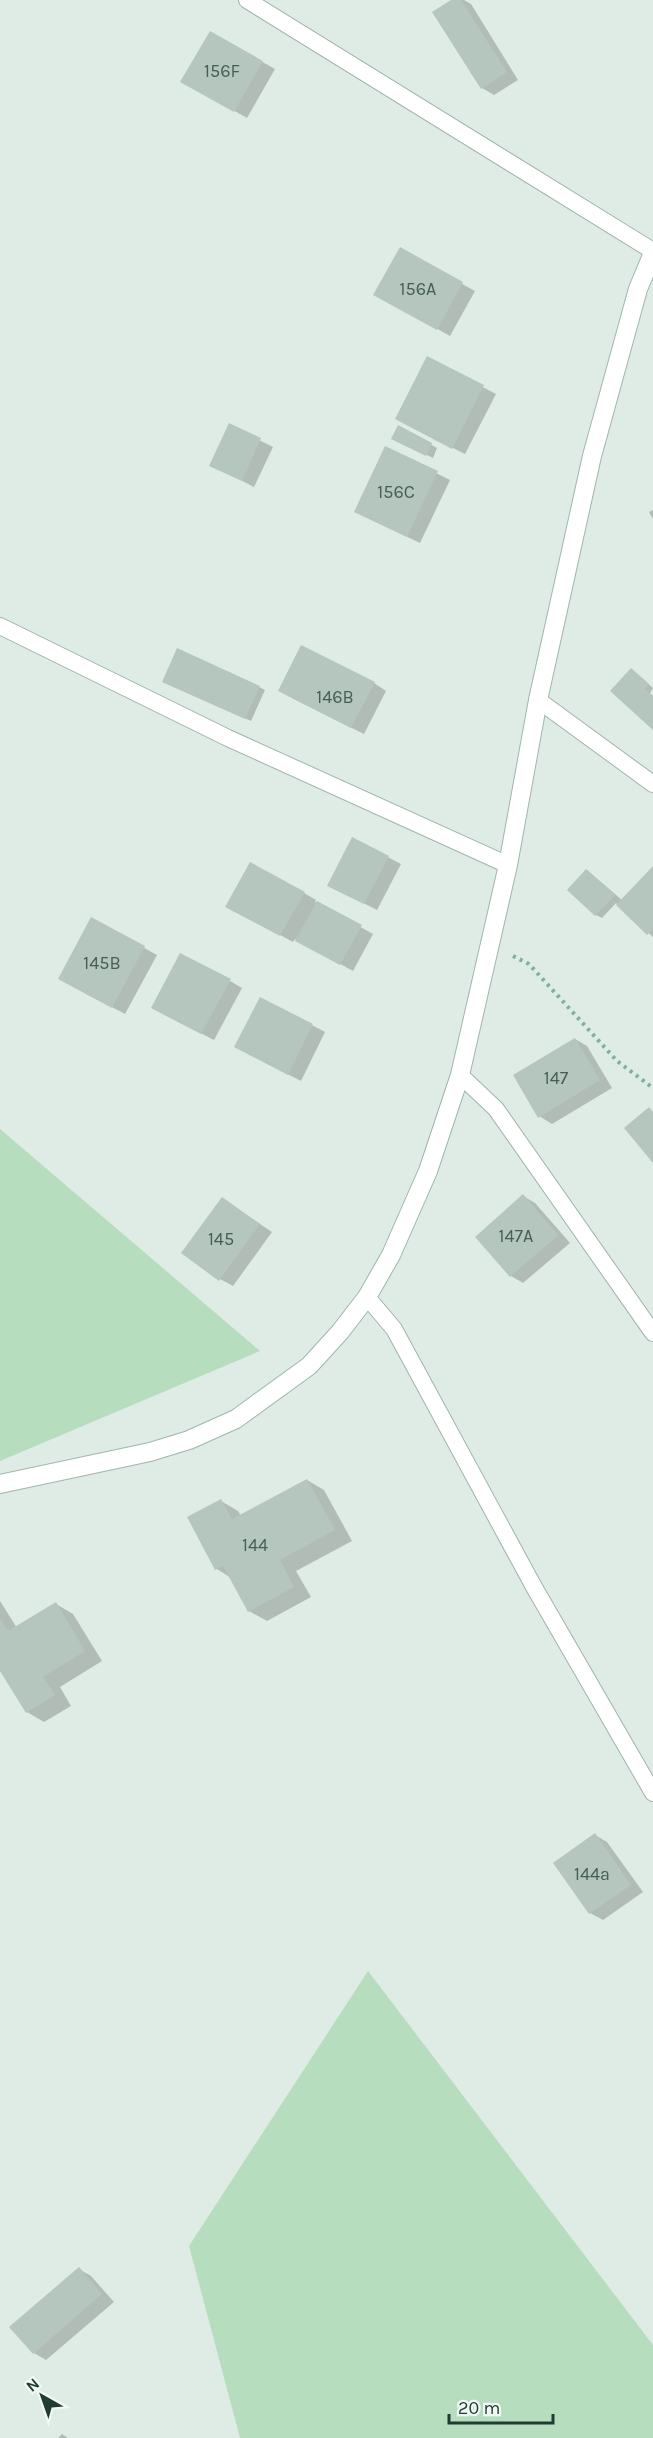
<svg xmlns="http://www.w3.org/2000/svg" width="653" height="2438" font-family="Karla,sans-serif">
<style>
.green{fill:#b7ddbf}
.shadow{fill:#0003}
.building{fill:#b5c6be}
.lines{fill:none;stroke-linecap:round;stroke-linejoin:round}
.lane-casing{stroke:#a2b3ac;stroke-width:18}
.secondary-casing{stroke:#9eb7ad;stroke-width:20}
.path{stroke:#7fb09e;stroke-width:4;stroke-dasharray:3 4.5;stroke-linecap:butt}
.lane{stroke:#fff;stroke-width:16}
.secondary{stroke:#fff;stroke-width:18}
.labels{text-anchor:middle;stroke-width:4.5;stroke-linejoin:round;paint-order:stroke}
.number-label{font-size:18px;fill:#455e56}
</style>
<rect width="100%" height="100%" fill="#dfebe5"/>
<g class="green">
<polygon points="0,1129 260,1351 0,1461"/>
<polygon points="368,1971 653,2345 653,2438 240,2438 189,2246"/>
</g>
<g class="shadow">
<polygon points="454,0 464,0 471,4 518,80 494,95 482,88"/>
<polygon points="210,33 275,69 247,118 182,81"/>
<polygon points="400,250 475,291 450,336 375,294"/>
<polygon points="427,358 496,394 465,454 409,426"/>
<polygon points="229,425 273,447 254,487 211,465"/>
<polygon points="399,427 437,448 433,458 399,441"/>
<polygon points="386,448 450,480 420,543 368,518"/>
<polygon points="653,510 653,519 649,512"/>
<polygon points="632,670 653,688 650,693 653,696 653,728"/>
<polygon points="374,683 386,691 364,734 292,698"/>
<polygon points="170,685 259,687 265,690 251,721"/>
<polygon points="353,839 401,864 377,910 342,892"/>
<polygon points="653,868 653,937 616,903 602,918 596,915 587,870 622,900"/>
<polygon points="304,893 316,900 315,902 373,934 353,971 295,939 293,942 240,913"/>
<polygon points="92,919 157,955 125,1014 72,986"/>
<polygon points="230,981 242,988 214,1040 165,1015"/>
<polygon points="261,999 325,1032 301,1081 248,1054"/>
<polygon points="575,1039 587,1046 612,1088 552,1124 539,1116"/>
<polygon points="523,1196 535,1203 570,1243 523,1283 511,1276 477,1237"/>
<polygon points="223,1199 272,1232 233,1286 220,1279"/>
<polygon points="307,1480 324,1490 352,1541 296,1571 311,1597 267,1621 249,1611 231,1578 217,1569 221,1501 238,1511 241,1516"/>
<polygon points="0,1601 17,1628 56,1604 73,1614 102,1661 60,1687 71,1706 44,1722 27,1712 0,1668"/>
<polygon points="595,1835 607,1842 643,1892 603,1920 590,1913"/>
<polygon points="79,2269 91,2276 114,2302 46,2360 34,2353"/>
<polygon points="62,2434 68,2438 58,2438"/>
</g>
<g class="building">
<polygon points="451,0 461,0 507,72 481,89 432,12"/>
<polygon points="210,31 263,61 234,112 180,82"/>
<polygon points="400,247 463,282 437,330 373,295"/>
<polygon points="427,356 484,385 452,449 395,419"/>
<polygon points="229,423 261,438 242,481 209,466"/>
<polygon points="398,425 432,443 426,456 391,439"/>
<polygon points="385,446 438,471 407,537 354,512"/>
<polygon points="301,645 375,682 351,728 278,691"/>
<polygon points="177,648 260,686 245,719 162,682"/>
<polygon points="631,668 649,684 645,689 653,696 653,730 610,691"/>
<polygon points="352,837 389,856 364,904 327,886"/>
<polygon points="250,862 305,892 280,936 225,907"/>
<polygon points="653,866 653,929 647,935 616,905"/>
<polygon points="586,869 615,895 595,916 567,890"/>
<polygon points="317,901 362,925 340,965 295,941"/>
<polygon points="91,917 145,946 112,1008 58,979"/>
<polygon points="180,953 231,979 201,1034 151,1008"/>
<polygon points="260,997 313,1024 288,1075 234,1047"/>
<polygon points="575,1038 600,1080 538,1118 513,1075"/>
<polygon points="649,1107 653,1112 653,1163 624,1128"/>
<polygon points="523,1194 558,1235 510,1277 475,1237"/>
<polygon points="222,1197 260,1224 219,1281 181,1253"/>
<polygon points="307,1479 335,1530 280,1560 294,1587 248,1612 223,1566 215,1570 187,1517 221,1499 232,1519"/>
<polygon points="56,1602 85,1651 43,1677 55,1695 26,1713 0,1671 0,1618 8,1631"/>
<polygon points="595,1833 631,1885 589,1914 553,1863"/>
<polygon points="79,2267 102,2294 33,2354 9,2327"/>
</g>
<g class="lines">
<defs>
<g id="lane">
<polyline points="247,0 653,251"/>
<polyline points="0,626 228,738 508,865"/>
<polyline points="538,700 653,784"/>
<polyline points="460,1075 496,1109 653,1333"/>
<polyline points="367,1297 394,1329 534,1587 653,1793"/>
</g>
<polyline id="secondary" points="0,1484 150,1452 189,1440 236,1419 309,1366 340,1332 367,1297 391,1255 428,1171 460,1075 508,865 538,700 592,456 638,289 653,253"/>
</defs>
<use href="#lane" class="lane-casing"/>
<use href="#secondary" class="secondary-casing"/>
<polyline class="path" points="513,956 529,964 617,1061 653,1088"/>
<use href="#lane" class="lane"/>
<use href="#secondary" class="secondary"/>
</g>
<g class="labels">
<g class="number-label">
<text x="222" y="77">156F</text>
<text x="418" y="295">156A</text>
<text x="396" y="498">156C</text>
<text x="335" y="703">146B</text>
<text x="102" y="969">145B</text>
<text x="556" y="1084">147</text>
<text x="516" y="1242">147A</text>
<text x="221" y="1245">145</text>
<text x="255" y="1551">144</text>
<text x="592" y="1880">144a</text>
</g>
</g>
<g transform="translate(42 2396) rotate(320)" stroke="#f0f8f3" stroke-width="4.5" paint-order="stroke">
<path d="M0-4.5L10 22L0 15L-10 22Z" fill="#203c33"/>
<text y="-9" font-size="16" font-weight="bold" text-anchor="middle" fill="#203c33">N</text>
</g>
<path d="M449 2414v9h104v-9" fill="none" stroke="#203c33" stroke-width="3"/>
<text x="458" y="2414" font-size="18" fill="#203c33" stroke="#f0f8f3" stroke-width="4.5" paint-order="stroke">20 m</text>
</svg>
